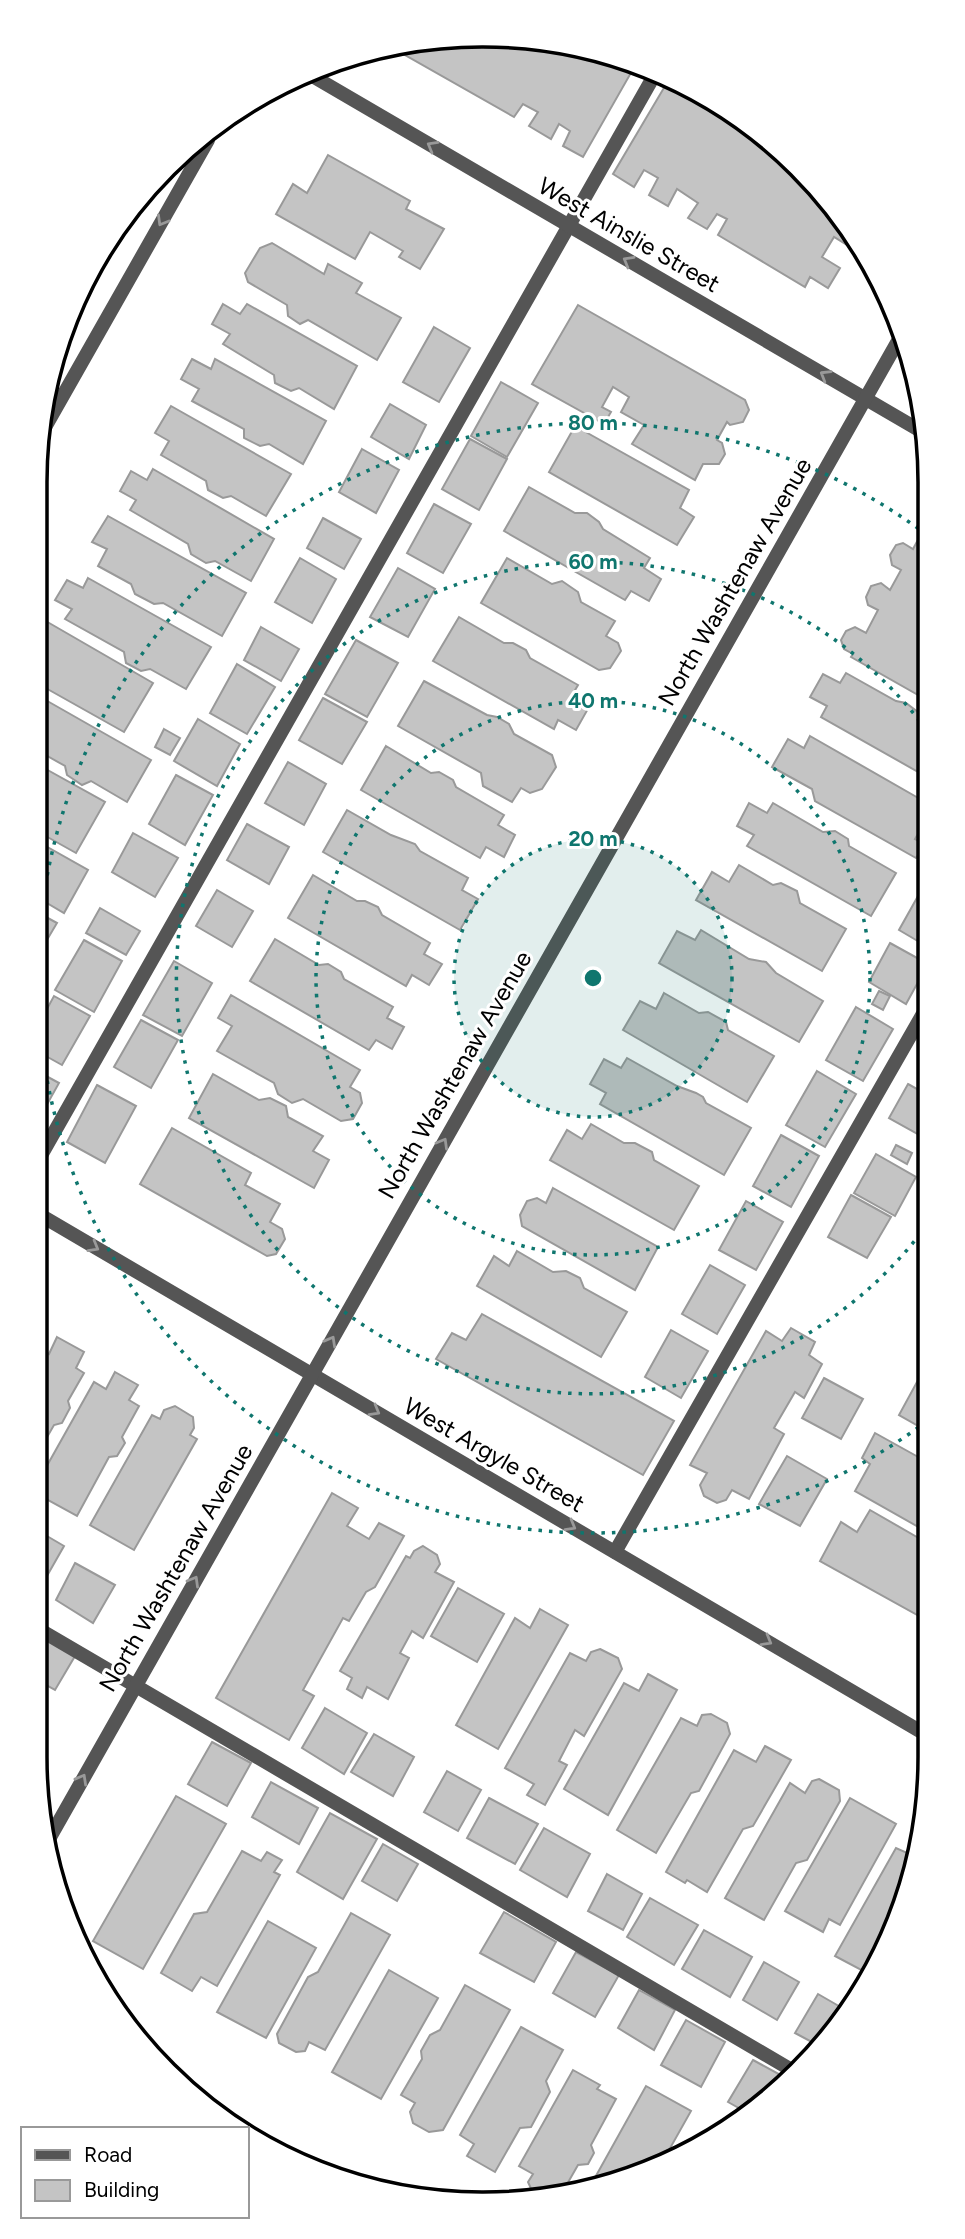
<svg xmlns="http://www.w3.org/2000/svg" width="965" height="2239" font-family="Figtree,sans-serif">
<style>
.building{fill:#c4c4c4;stroke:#999;stroke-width:2}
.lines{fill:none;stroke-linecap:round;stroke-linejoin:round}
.lane{stroke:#555;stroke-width:14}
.street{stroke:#555;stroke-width:14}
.oneway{stroke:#999}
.ring{fill:none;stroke:#0f766e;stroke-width:3.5;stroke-dasharray:3.5 7}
.labels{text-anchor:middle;stroke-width:6;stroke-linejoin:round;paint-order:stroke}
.street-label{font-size:24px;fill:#000;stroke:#fff}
.rim{fill:none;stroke:#000;stroke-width:3.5}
.centre{fill:#0f766e;stroke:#fff;stroke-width:3.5}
.ring-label{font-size:21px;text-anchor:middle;font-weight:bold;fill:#0f766e;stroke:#fff;stroke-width:6;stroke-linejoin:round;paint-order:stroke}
</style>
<rect width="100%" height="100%" fill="#fff"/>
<g class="building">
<polygon points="454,36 627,59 636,64 583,157 563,146 570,131 559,124 551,139 529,126 538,112 523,104 514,117 398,51"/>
<polygon points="668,81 755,127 837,210 856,241 852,248 834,237 822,257 840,268 828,288 810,277 805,287 718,235 727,219 717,214 707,229 688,218 698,203 677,189 668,206 649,195 658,178 644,170 634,187 613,174"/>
<polygon points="328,155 410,201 406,209 444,229 420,269 399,257 403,251 370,232 355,259 276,214 293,184 307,193"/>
<polygon points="272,243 324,274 328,264 362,283 356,293 401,318 377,360 308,320 300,324 288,316 287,305 248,282 245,273 260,248"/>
<polygon points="223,304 240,314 247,304 357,366 334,409 299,388 291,391 275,383 274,375 223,344 230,334 212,324"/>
<polygon points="578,305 745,400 749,410 743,422 730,425 727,422 717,440 722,443 725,454 719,464 703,464 695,480 632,444 644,425 621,412 629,397 613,387 602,407 611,412 604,424 532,384"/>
<polygon points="434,327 470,348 439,402 403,382"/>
<polygon points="192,359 211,369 215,359 326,421 303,464 269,444 260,446 244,438 244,429 192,401 199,389 181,379"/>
<polygon points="501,382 538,403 507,457 471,436"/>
<polygon points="390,404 426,425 409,459 371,437"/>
<polygon points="171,406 291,474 266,516 231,496 223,498 208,490 206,481 161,455 169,441 155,433"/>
<polygon points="575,426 689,490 680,508 694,517 677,545 549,472"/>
<polygon points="470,439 507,459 479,510 442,489"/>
<polygon points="362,449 399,470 376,513 339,492"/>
<polygon points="153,469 274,539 251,581 215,561 206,563 191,554 188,544 130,510 136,500 120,491 131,471 147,480"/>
<polygon points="529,487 575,513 587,513 599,522 603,529 650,558 644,568 661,579 649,601 631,591 625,600 504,531"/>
<polygon points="434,504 471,524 443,573 407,553"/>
<polygon points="108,516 246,593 222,636 163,603 154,604 135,594 131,584 98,566 107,549 92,542"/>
<polygon points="323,518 361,539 344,569 307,548"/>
<polygon points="926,525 927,700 851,657 853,654 844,649 841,640 846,631 855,627 866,633 878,610 868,605 866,597 871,586 881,583 890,590 901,570 892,565 890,555 896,545 903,543 913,549"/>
<polygon points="300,558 336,579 312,623 275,602"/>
<polygon points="507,558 552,584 562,581 578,592 581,602 615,621 606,636 618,643 621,651 610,668 599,670 481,603"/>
<polygon points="398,568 435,589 408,637 370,617"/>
<polygon points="88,578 211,647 186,689 150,669 141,671 126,663 124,652 65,619 72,609 55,600 67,580 83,588"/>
<polygon points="459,617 504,643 513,643 526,650 530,658 578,685 571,697 589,707 576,730 558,720 554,729 433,661"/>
<polygon points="44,620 153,683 124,732 35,682 35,636"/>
<polygon points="261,627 299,649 281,681 244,660"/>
<polygon points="356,640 398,663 367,717 325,694"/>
<polygon points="237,664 275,687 247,734 210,713"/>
<polygon points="846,673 896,701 906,703 927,719 927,777 821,717 827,706 810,697 823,674 840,683"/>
<polygon points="424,681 487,715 497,717 509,724 514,734 552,755 556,767 542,789 530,793 521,788 512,802 483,786 481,773 398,726"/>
<polygon points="35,694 151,760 127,802 91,781 82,785 67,775 65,766 35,749"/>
<polygon points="323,698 367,722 342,764 299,740"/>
<polygon points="198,719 240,744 217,786 174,761"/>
<polygon points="164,729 180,738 170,755 155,747"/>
<polygon points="810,736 927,803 927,818 915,839 925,844 916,858 815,801 812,789 772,767 788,739 804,748"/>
<polygon points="386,746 431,773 439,772 453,780 456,787 504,815 498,825 515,835 504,857 486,847 480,858 361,790"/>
<polygon points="288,762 326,784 304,825 265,803"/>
<polygon points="35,763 105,802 76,853 35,830"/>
<polygon points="176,775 213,795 185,845 149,824"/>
<polygon points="749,803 767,813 773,803 823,832 835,831 848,839 849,846 896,873 871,916 747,846 754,835 737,826"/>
<polygon points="347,810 391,835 415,844 420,851 468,878 462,890 478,899 460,930 323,852"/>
<polygon points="247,824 289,847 269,884 227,860"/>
<polygon points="133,833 178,858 155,897 112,872"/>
<polygon points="35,840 88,870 64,913 35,896"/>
<polygon points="739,865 773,885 781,883 797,891 800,903 846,929 822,971 696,900 712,872 729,882"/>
<polygon points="313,875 357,901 365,901 378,907 382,915 430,943 424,954 442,964 429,985 412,975 406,986 288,918"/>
<polygon points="927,880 928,947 899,930"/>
<polygon points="217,890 253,911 232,947 196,926"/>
<polygon points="100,908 140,931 126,955 86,933"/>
<polygon points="35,911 57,923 35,960"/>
<polygon points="701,930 749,959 766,962 776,973 823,1001 799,1042 659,963 677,931 695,940"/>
<polygon points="275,939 319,965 328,964 341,972 344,979 393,1007 387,1018 404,1027 392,1049 376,1040 369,1050 250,981"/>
<polygon points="84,940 122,961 94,1012 55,990"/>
<polygon points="890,943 928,964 906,1004 869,982"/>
<polygon points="174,961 212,983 182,1036 143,1015"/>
<polygon points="879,991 890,996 883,1010 872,1004"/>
<polygon points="664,993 699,1013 708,1012 726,1022 728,1030 774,1056 747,1102 623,1030 640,1001 656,1009"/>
<polygon points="231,995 360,1070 350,1087 360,1093 362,1103 353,1119 341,1121 303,1099 292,1103 278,1094 274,1083 217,1051 232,1026 218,1018"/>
<polygon points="54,996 90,1016 62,1065 35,1050 35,1031"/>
<polygon points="856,1007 893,1029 863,1081 826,1060"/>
<polygon points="141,1020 178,1040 151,1088 114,1067"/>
<polygon points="627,1058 677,1086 696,1093 703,1097 706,1103 751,1128 724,1175 600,1104 606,1093 590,1084 604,1059 621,1068"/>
<polygon points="35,1070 59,1083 35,1126"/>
<polygon points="817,1071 856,1094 825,1147 786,1125"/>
<polygon points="213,1074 259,1100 270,1098 286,1106 288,1117 323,1136 313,1151 329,1160 314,1188 189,1118"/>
<polygon points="908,1084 928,1095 928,1132 925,1138 889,1118"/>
<polygon points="97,1085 136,1106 105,1163 67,1142"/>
<polygon points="591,1124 624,1143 635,1143 652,1152 654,1160 699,1186 674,1230 550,1160 567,1130 582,1139"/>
<polygon points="172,1128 251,1173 245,1185 280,1204 270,1222 282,1229 285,1239 276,1254 267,1256 140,1184"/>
<polygon points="781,1135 819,1156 791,1207 753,1186"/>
<polygon points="896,1145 912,1153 907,1164 891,1155"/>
<polygon points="876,1154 916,1177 895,1216 854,1193"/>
<polygon points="553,1188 658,1247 635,1290 522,1226 520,1215 527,1201 537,1198 546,1203"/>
<polygon points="851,1195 891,1217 867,1258 828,1237"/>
<polygon points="746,1201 783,1222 756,1270 719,1250"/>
<polygon points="517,1251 553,1272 566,1271 580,1278 584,1288 627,1312 601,1357 477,1286 494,1256 509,1266"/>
<polygon points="710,1265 745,1285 717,1334 682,1314"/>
<polygon points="482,1314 674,1421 643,1475 436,1359 452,1333 466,1340"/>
<polygon points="791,1328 815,1342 809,1355 822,1364 804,1398 795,1392 774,1428 784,1434 749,1499 732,1490 726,1500 717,1503 704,1496 700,1485 707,1473 690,1465 766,1331 782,1341"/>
<polygon points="671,1330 708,1351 681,1398 645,1377"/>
<polygon points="57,1337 84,1352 76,1368 84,1373 68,1401 70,1408 62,1423 54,1425 35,1458 35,1361 41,1349 49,1354"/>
<polygon points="929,1360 929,1432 899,1415"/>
<polygon points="115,1372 138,1385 129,1400 139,1406 122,1437 125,1443 117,1456 109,1457 77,1516 35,1493 35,1487 94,1382 106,1389"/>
<polygon points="824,1378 863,1399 841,1439 802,1418"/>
<polygon points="175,1406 193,1417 194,1428 190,1435 197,1439 134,1550 90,1525 152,1415 160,1419 164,1410"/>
<polygon points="875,1433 929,1463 929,1533 855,1491 870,1464 862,1458"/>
<polygon points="787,1456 827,1479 800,1526 759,1504"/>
<polygon points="332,1493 358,1508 347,1526 369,1539 379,1523 404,1536 375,1587 366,1592 349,1621 343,1618 303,1690 314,1696 289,1740 216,1698"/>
<polygon points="870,1510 929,1544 930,1622 820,1561 841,1522 857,1532"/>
<polygon points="35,1529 64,1546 43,1583 35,1579"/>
<polygon points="423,1546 437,1555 440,1564 435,1572 454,1582 423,1638 412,1631 400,1653 409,1658 388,1699 367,1687 362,1698 347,1689 352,1678 340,1671 406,1556 410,1558 414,1551"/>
<polygon points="75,1563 115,1585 93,1623 56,1600"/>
<polygon points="458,1588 504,1614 477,1662 431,1636"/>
<polygon points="540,1609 568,1625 498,1749 456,1725 515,1618 530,1628"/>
<polygon points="36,1634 75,1656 55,1690 35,1679"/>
<polygon points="600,1649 618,1658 622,1669 584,1736 575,1730 559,1761 567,1765 545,1805 527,1795 534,1784 505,1768 570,1653 586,1661 591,1652"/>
<polygon points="648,1674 677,1690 608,1815 564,1789 624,1683 639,1691"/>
<polygon points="325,1708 367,1733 344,1774 302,1748"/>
<polygon points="711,1714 727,1723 730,1734 699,1791 691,1793 656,1853 617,1830 681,1718 697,1726 702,1715"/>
<polygon points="374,1734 414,1757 393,1796 351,1772"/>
<polygon points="212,1742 251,1763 227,1806 188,1784"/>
<polygon points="765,1746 791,1760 753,1826 743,1829 707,1892 687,1880 685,1883 666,1872 734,1750 756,1762"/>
<polygon points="447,1771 481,1790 458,1831 424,1812"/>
<polygon points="819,1779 839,1790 840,1801 807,1860 796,1863 764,1920 725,1898 790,1783 805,1793 812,1781"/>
<polygon points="271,1782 318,1808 299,1844 252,1817"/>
<polygon points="176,1796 226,1824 143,1969 93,1941"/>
<polygon points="489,1798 538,1824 515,1864 467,1838"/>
<polygon points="850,1798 896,1824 840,1925 829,1919 823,1932 785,1911"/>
<polygon points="330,1813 377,1839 343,1899 297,1872"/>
<polygon points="544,1828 590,1854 567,1897 520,1870"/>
<polygon points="917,1834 906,1901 865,1972 835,1956 896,1848 907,1853"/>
<polygon points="383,1844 418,1864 397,1901 362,1881"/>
<polygon points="242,1851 261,1861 267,1852 282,1860 274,1872 280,1875 217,1986 201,1977 192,1991 161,1973 194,1914 207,1912"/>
<polygon points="607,1874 642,1894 623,1930 588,1911"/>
<polygon points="650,1898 698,1925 674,1965 627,1937"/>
<polygon points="504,1912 556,1942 534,1982 480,1953"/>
<polygon points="351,1913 390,1935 325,2050 309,2042 305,2051 296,2052 279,2043 277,2034 308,1977 318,1972"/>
<polygon points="268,1921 316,1948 266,2038 217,2012"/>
<polygon points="704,1930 752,1957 730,1997 682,1969"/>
<polygon points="576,1952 619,1975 595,2017 553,1993"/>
<polygon points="764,1962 799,1982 777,2020 743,2000"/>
<polygon points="389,1970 438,1998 381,2099 332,2072"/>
<polygon points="465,1985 510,2010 443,2130 429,2132 413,2123 410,2112 415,2103 401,2095 422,2059 421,2051 430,2035 440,2030"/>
<polygon points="639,1990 675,2010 654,2050 618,2028"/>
<polygon points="818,1994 844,2009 821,2047 795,2033"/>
<polygon points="686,2020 725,2042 701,2087 661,2065"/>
<polygon points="521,2027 563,2050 546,2081 550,2092 531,2127 520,2128 495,2172 467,2156 474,2144 460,2135"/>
<polygon points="753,2060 786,2078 746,2112 728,2102"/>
<polygon points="573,2070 600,2085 597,2089 616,2099 591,2145 594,2153 588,2164 578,2165 562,2193 544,2199 533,2193 528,2182 533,2174 519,2166"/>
<polygon points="646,2086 691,2111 664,2159 592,2183"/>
</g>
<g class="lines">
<g class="lane">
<polyline points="35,1166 655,74"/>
<polyline points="615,1552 928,1005"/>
<polyline points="35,1627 795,2072"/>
</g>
<g class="street">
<polyline points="309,74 926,434"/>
<polyline points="44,429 208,140"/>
<polyline points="35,1212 930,1737"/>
<polyline points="49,1839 902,334"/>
</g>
</g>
<defs><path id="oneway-chevron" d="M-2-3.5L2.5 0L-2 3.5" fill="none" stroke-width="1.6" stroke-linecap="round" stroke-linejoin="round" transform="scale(1.75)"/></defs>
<g class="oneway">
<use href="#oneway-chevron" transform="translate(432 146) rotate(-150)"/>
<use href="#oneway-chevron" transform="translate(162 221) rotate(120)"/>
<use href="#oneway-chevron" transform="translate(628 261) rotate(-150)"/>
<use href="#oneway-chevron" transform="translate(825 375) rotate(-149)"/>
<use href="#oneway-chevron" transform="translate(443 1143) rotate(-60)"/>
<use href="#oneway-chevron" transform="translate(94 1247) rotate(30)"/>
<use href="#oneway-chevron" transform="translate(331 1341) rotate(-61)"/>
<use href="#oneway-chevron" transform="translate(375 1411) rotate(30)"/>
<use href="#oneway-chevron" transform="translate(571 1526) rotate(30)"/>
<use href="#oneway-chevron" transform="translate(194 1581) rotate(-60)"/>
<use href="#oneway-chevron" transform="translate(767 1641) rotate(30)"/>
<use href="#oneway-chevron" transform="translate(82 1779) rotate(-61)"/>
</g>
<circle cx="593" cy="978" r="139" fill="#0f766e" fill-opacity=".12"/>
<g class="ring">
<circle cx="593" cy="978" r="139"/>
<circle cx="593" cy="978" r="277"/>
<path d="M927 1225A416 416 0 1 1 925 728"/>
<path d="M927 1421A555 555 0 1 1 923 532"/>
</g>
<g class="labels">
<g class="street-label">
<text transform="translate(629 235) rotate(30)" y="8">West Ainslie Street</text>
<text transform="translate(735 582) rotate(-60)" y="8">North Washtenaw Avenue</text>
<text transform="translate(455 1075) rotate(-60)" y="8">North Washtenaw Avenue</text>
<text transform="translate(494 1455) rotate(30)" y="8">West Argyle Street</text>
<text transform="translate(176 1568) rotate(-60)" y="8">North Washtenaw Avenue</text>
</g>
</g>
<path d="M0 0H965V2239H0ZM482 47H483A435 435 0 0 1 918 482V1757A435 435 0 0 1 483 2192H482A435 435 0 0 1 47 1757V482A435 435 0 0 1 482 47Z" fill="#fff" fill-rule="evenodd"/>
<path class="rim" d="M482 47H483A435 435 0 0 1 918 482V1757A435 435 0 0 1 483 2192H482A435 435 0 0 1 47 1757V482A435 435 0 0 1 482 47Z"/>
<circle cx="593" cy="978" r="10" class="centre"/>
<g class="ring-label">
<text x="593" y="430">80 m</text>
<text x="593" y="569">60 m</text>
<text x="593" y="708">40 m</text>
<text x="593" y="846">20 m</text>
</g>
<rect x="21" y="2127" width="228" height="91" fill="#ffffff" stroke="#999999" stroke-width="2"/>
<rect x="35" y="2150" width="35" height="10" fill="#555555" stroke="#999999" stroke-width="2"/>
<text x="84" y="2162" font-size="21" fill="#000000">Road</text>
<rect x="35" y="2180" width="35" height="21" fill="#c4c4c4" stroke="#999999" stroke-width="2"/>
<text x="84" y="2197" font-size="21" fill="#000000">Building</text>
</svg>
